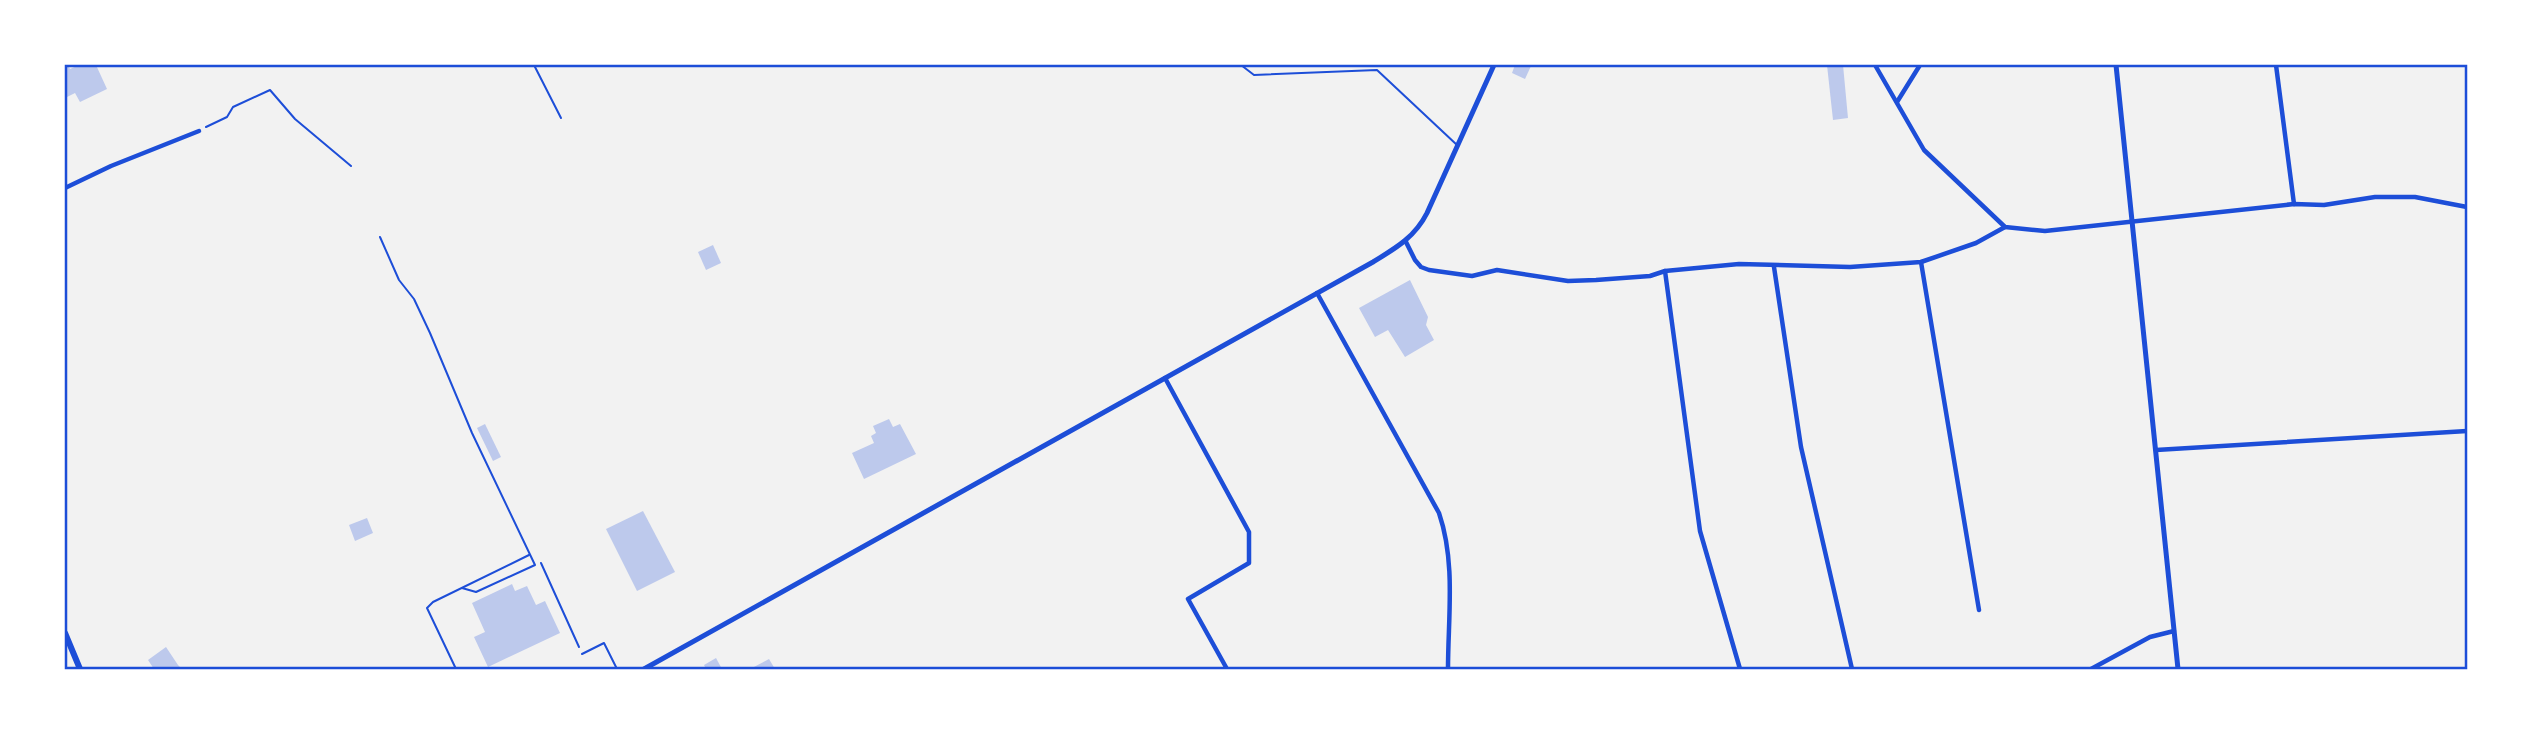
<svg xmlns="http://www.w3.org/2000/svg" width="2532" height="734" font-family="'Alegreya Sans',sans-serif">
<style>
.building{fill:#bdc9ec}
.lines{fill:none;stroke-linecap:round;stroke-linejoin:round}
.path{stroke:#1d4ed8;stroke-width:2}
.service{stroke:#1d4ed8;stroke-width:2}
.minor{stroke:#1d4ed8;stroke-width:4.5}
.tertiary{stroke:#1d4ed8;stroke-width:5}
.secondary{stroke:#1d4ed8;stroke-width:6}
.neatline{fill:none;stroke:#1d4ed8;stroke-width:2.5}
</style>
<rect width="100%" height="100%" fill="#f2f2f2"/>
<g class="building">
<polygon points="65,65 68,65 70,69 79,65 96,65 107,89 80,102 75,93 65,98"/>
<polygon points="1515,65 1531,66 1525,79 1512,73"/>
<polygon points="1827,65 1843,65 1848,118 1833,120"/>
<polygon points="713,245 721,263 706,270 698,252"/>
<polygon points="1410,280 1428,317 1426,325 1434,340 1405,357 1388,330 1375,337 1359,308"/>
<polygon points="889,419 893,427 900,424 916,454 864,479 852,453 874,443 871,436 876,433 873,426"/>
<polygon points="485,424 501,457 493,461 477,428"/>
<polygon points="643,511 675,572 637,591 606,529"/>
<polygon points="367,518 373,533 355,541 349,525"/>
<polygon points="512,584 515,591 527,586 536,605 545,601 560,633 488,667 474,637 485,632 472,603"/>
<polygon points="166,647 178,665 182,669 154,669 148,660"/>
<polygon points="716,658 722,669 706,669 704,665"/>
<polygon points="769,659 775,669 750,669"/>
</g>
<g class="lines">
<g class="path">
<polyline points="206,127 227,117 233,107 270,90 295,119 351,166"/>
<polyline points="541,563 579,647"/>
</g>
<g class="service">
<polyline points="534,65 561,118"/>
<polyline points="1241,65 1254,75 1377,70 1457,145"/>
<polyline points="380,237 399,280 414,299 430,333 472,433 535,565 476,592 462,588"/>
<polyline points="582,654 604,643 617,669"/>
<polyline points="456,669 427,608 433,602 529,555"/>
</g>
<g class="minor">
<polyline points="1875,65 1924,150 2005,227 2045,231 2294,204 2324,205 2375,197 2415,197 2467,207"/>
<polyline points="2276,65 2294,204"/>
<polyline points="1897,102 1920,65"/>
<polyline points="65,188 111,166 199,131"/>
<polyline points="1406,242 1415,260 1421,267 1429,270 1472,276 1497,270 1568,281 1596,280 1650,276 1665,271 1739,264 1850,267 1921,262 1976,243 2005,227"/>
<polyline points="1921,262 1979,610"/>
<polyline points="1774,267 1801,447 1852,669"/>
<polyline points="1665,271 1700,531 1740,669"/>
<path d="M1317,293l122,220c17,50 9,104 9,156"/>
<polyline points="1165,378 1249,532 1249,563 1188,599 1227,669"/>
<polyline points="2156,450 2467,431"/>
<polyline points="2091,669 2150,637 2174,631"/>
</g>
<g class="tertiary">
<polyline points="2116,65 2178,669"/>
<path d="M644,669l729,-407c23,-14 42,-25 54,-49l67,-148"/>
</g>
<polyline class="secondary" points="65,633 80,669"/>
</g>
<rect width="2532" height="734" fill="none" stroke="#ffffff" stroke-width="133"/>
<rect x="66" y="66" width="2400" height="602" class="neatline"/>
</svg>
